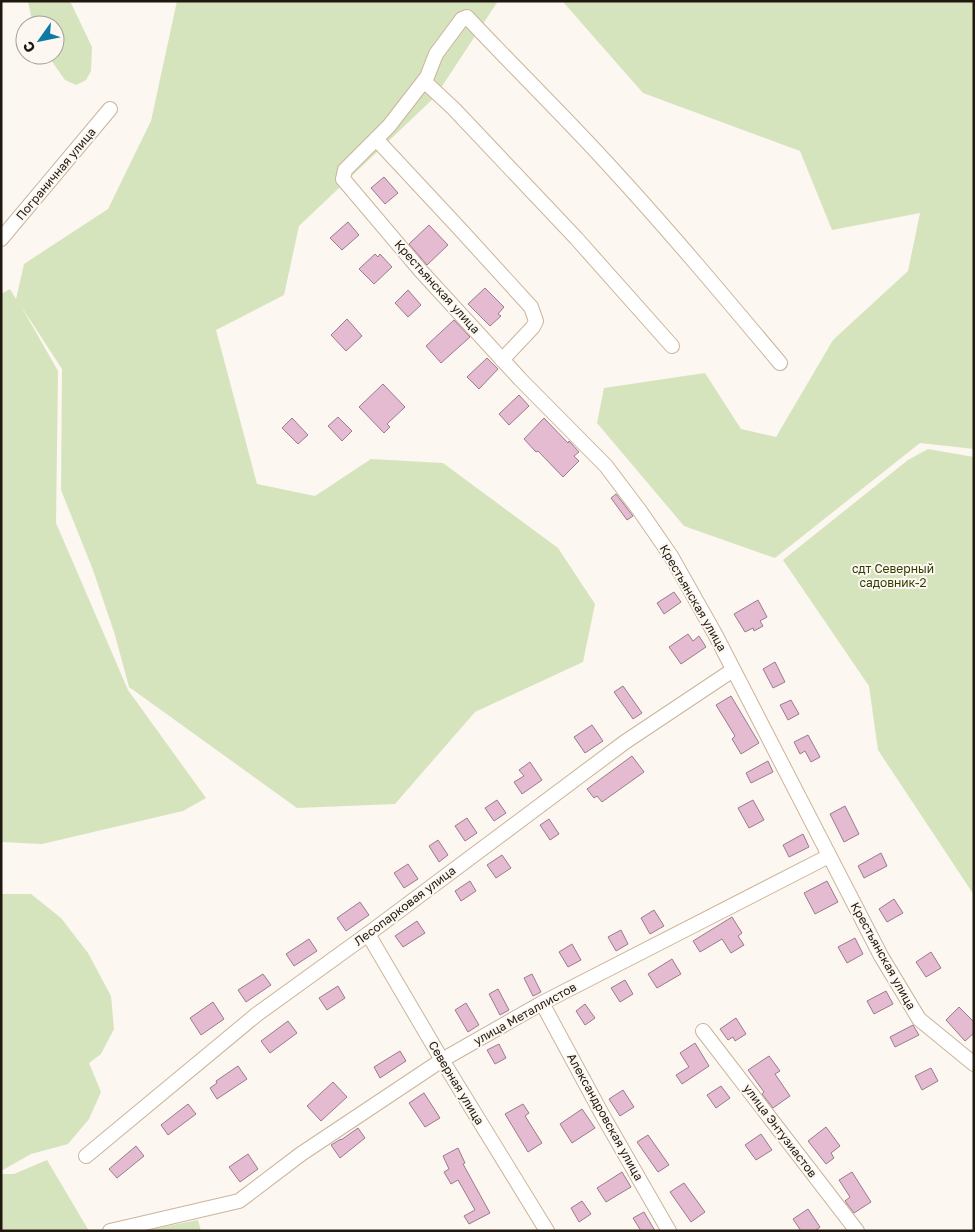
<svg xmlns="http://www.w3.org/2000/svg" width="975" height="1232" font-family="'Golos Text',sans-serif">
<style>
.green{fill:#d6e4be}
.building{fill:#e4bbd0;stroke:#9b7b8c}
.lines{fill:none;stroke-linecap:round;stroke-linejoin:round}
.minor-casing{stroke:#ccb49a;stroke-width:16}
.minor{stroke:#fff;stroke-width:14}
.labels{text-anchor:middle;stroke-width:4;stroke-linejoin:round;paint-order:stroke}
.street-label{font-size:12px;fill:#20180e;stroke:#fcf7f1}
.park-label{font-size:12px;fill:#2f3f00;stroke:#fcf7f1}
</style>
<rect width="100%" height="100%" fill="#fcf7f1"/>
<g class="green">
<polygon points="28,1 70,1 92,47 91,71 86,80 76,85 65,80 51,60 54,55 55,55 57,48 56,37 55,36 55,25 42,25 31,16"/>
<polygon points="177,1 498,1 435,97 299,226 284,295 216,330 257,484 315,496 371,459 443,463 558,548 595,604 583,662 475,712 395,804 297,808 129,687 115,635 93,570 61,490 62,369 21,306 58,371 56,523 128,690 206,798 183,811 42,844 1,842 1,294 10,289 16,299 24,264 108,209 151,121"/>
<polygon points="564,1 974,2 974,449 920,443 775,558 684,526 597,423 604,388 705,373 741,429 776,437 833,340 908,271 920,213 832,230 800,151 643,93 564,3"/>
<polygon points="928,449 974,457 974,895 878,750 869,686 783,560 908,460"/>
<polygon points="1,894 31,894 61,918 88,953 111,996 114,1029 101,1054 89,1063 101,1092 89,1119 68,1144 31,1154 1,1171"/>
<polygon points="47,1160 89,1231 1,1231 1,1174 14,1174"/>
<polygon points="198,1220 201,1231 143,1231"/>
</g>
<g class="building">
<polygon points="384,177 398,193 385,204 371,188"/>
<polygon points="348,222 359,235 342,250 330,238"/>
<polygon points="429,225 448,245 427,265 409,244"/>
<polygon points="375,254 378,257 380,254 392,267 374,284 359,269"/>
<polygon points="485,288 504,307 498,314 501,316 490,326 468,304"/>
<polygon points="408,290 421,305 408,317 395,303"/>
<polygon points="347,319 362,336 346,351 331,335"/>
<polygon points="454,320 470,337 441,363 426,346"/>
<polygon points="487,358 498,369 479,389 467,377"/>
<polygon points="383,384 405,407 387,424 390,427 384,433 359,407"/>
<polygon points="519,395 529,406 509,425 499,414"/>
<polygon points="338,417 352,431 342,441 328,426"/>
<polygon points="292,418 308,435 298,444 282,428"/>
<polygon points="544,418 568,443 569,441 579,452 574,456 579,461 563,477 538,451 536,452 524,439"/>
<polygon points="616,494 633,516 627,520 611,498"/>
<polygon points="674,592 681,602 664,614 657,603"/>
<polygon points="758,600 767,617 760,621 763,626 754,631 753,628 745,632 734,614"/>
<polygon points="688,634 693,641 699,636 706,647 681,664 669,647"/>
<polygon points="775,662 785,682 773,688 763,669"/>
<polygon points="623,686 642,713 633,719 614,692"/>
<polygon points="731,696 759,743 741,754 732,739 735,736 716,705"/>
<polygon points="791,700 799,714 788,720 780,705"/>
<polygon points="592,725 603,741 585,753 574,737"/>
<polygon points="808,735 820,757 811,762 805,751 800,754 794,742"/>
<polygon points="632,756 644,772 602,802 597,796 594,798 587,789"/>
<polygon points="768,761 773,772 751,783 746,773"/>
<polygon points="530,762 542,780 522,794 514,782 524,776 519,770"/>
<polygon points="497,800 506,813 494,821 485,808"/>
<polygon points="753,800 764,820 749,828 738,808"/>
<polygon points="845,806 859,834 844,842 830,814"/>
<polygon points="467,818 477,833 465,841 455,826"/>
<polygon points="549,819 559,834 550,840 540,825"/>
<polygon points="803,834 809,847 789,857 783,845"/>
<polygon points="438,840 448,855 439,862 429,846"/>
<polygon points="881,853 887,866 864,878 858,866"/>
<polygon points="502,855 511,868 496,878 487,865"/>
<polygon points="408,864 418,879 404,888 394,873"/>
<polygon points="470,881 476,891 461,901 455,891"/>
<polygon points="827,881 838,902 815,914 804,893"/>
<polygon points="894,899 903,913 887,922 879,909"/>
<polygon points="360,902 369,915 346,931 337,918"/>
<polygon points="654,910 664,926 650,934 641,918"/>
<polygon points="732,917 742,933 738,936 744,945 731,953 722,939 700,952 693,941"/>
<polygon points="417,921 425,933 403,947 395,936"/>
<polygon points="621,930 628,944 616,951 608,937"/>
<polygon points="855,938 863,954 847,963 838,947"/>
<polygon points="309,939 317,951 294,966 286,954"/>
<polygon points="572,944 581,960 568,967 559,952"/>
<polygon points="931,952 941,968 926,977 916,962"/>
<polygon points="672,959 681,974 657,988 648,974"/>
<polygon points="263,974 271,985 246,1002 238,990"/>
<polygon points="532,974 541,992 533,996 524,978"/>
<polygon points="625,980 633,994 620,1002 611,988"/>
<polygon points="338,986 345,998 327,1010 319,998"/>
<polygon points="498,989 509,1010 500,1015 489,994"/>
<polygon points="886,991 893,1004 874,1014 867,1001"/>
<polygon points="213,1002 224,1019 201,1035 190,1018"/>
<polygon points="466,1003 479,1025 468,1032 455,1010"/>
<polygon points="585,1004 595,1018 585,1025 576,1011"/>
<polygon points="959,1007 974,1022 974,1033 965,1041 946,1020"/>
<polygon points="736,1018 746,1034 735,1041 733,1037 728,1040 720,1029"/>
<polygon points="288,1021 297,1033 270,1053 261,1041"/>
<polygon points="913,1025 919,1035 895,1047 890,1037"/>
<polygon points="695,1043 709,1066 682,1084 676,1075 689,1067 680,1053"/>
<polygon points="499,1044 506,1058 495,1064 487,1050"/>
<polygon points="400,1051 406,1061 380,1078 374,1067"/>
<polygon points="769,1056 780,1071 775,1074 790,1096 773,1108 762,1094 764,1092 748,1070"/>
<polygon points="238,1066 247,1079 217,1099 210,1088 217,1083 216,1081"/>
<polygon points="931,1068 938,1081 922,1090 915,1076"/>
<polygon points="333,1082 347,1097 321,1121 307,1106"/>
<polygon points="721,1086 730,1098 716,1108 707,1095"/>
<polygon points="623,1090 634,1107 620,1116 609,1099"/>
<polygon points="424,1093 440,1118 425,1127 409,1103"/>
<polygon points="188,1104 196,1114 168,1135 161,1125"/>
<polygon points="523,1104 529,1113 525,1116 542,1143 528,1152 505,1114"/>
<polygon points="582,1109 595,1128 572,1143 560,1124"/>
<polygon points="826,1127 840,1146 831,1153 834,1158 826,1164 808,1141"/>
<polygon points="358,1128 365,1138 340,1158 331,1145 341,1139 341,1140"/>
<polygon points="761,1134 772,1150 756,1160 745,1145"/>
<polygon points="648,1135 669,1165 658,1172 637,1142"/>
<polygon points="136,1146 144,1156 117,1178 109,1169"/>
<polygon points="458,1148 465,1163 463,1164 490,1213 469,1224 464,1216 475,1210 458,1180 451,1184 444,1172 449,1169 443,1156"/>
<polygon points="248,1154 258,1169 240,1182 229,1167"/>
<polygon points="622,1172 631,1187 606,1202 597,1188"/>
<polygon points="852,1172 871,1202 854,1213 845,1201 850,1197 839,1180"/>
<polygon points="684,1183 705,1212 691,1222 670,1192"/>
<polygon points="582,1201 591,1214 579,1222 571,1208"/>
<polygon points="808,1209 820,1227 815,1231 801,1231 793,1219"/>
<polygon points="644,1212 655,1231 641,1231 633,1218"/>
</g>
<g class="lines">
<defs>
<g id="minor">
<polyline points="424,81 454,109 576,238 672,346"/>
<polyline points="376,139 459,228 531,307 536,321 533,327 502,360"/>
<polyline points="1,239 110,109"/>
<path d="M780,363c-57,-68 -114,-136 -174,-201 -45,-49 -93,-96 -139,-145l-5,2 -26,35 -9,23 -38,49 -44,44 -2,9 77,91 100,109 86,87 34,45 31,45 44,78 166,322 38,63 55,45"/>
<polyline points="368,934 442,1060 547,1231"/>
<polyline points="542,1003 603,1116 669,1231"/>
<polyline points="703,1031 857,1231"/>
<polyline points="86,1156 256,1015 368,934 625,742 733,670"/>
<polyline points="110,1231 239,1201 301,1154 442,1060 542,1003 829,856"/>
</g>
</defs>
<use href="#minor" class="minor-casing"/>
<use href="#minor" class="minor"/>
</g>
<g class="labels">
<g class="street-label">
<text transform="translate(56 174) rotate(-50)" y="4">Пограничная улица</text>
<text transform="translate(437 287) rotate(48)" y="4">Крестьянская улица</text>
<text transform="translate(693 598) rotate(60)" y="4">Крестьянская улица</text>
<text transform="translate(405 906) rotate(-37)" y="4">Лесопарковая улица</text>
<text transform="translate(883 956) rotate(61)" y="4">Крестьянская улица</text>
<text transform="translate(525 1014) rotate(-29)" y="4">улица Металлистов</text>
<text transform="translate(456 1083) rotate(59)" y="4">Северная улица</text>
<text transform="translate(605 1117) rotate(61)" y="4">Александровская улица</text>
<text transform="translate(780 1131) rotate(53)" y="4">улица Энтузиастов</text>
</g>
<g class="park-label">
<text x="893" y="573">сдт Северный<tspan x="893" dy="14">садовник-2</tspan></text>
</g>
</g>
<rect width="975" height="1232" fill="none" stroke="#20180e" stroke-width="5"/>
<g transform="translate(40 40) rotate(237)"><circle r="24" fill="#fcf7f1" stroke="#a49e96"/>
<path d="M0-4L9 19L0 12L-9 19Z" fill="#0e79a3"/>
<text y="-8" font-size="14" font-weight="bold" text-anchor="middle" fill="#20180e">С</text>
</g>
</svg>
